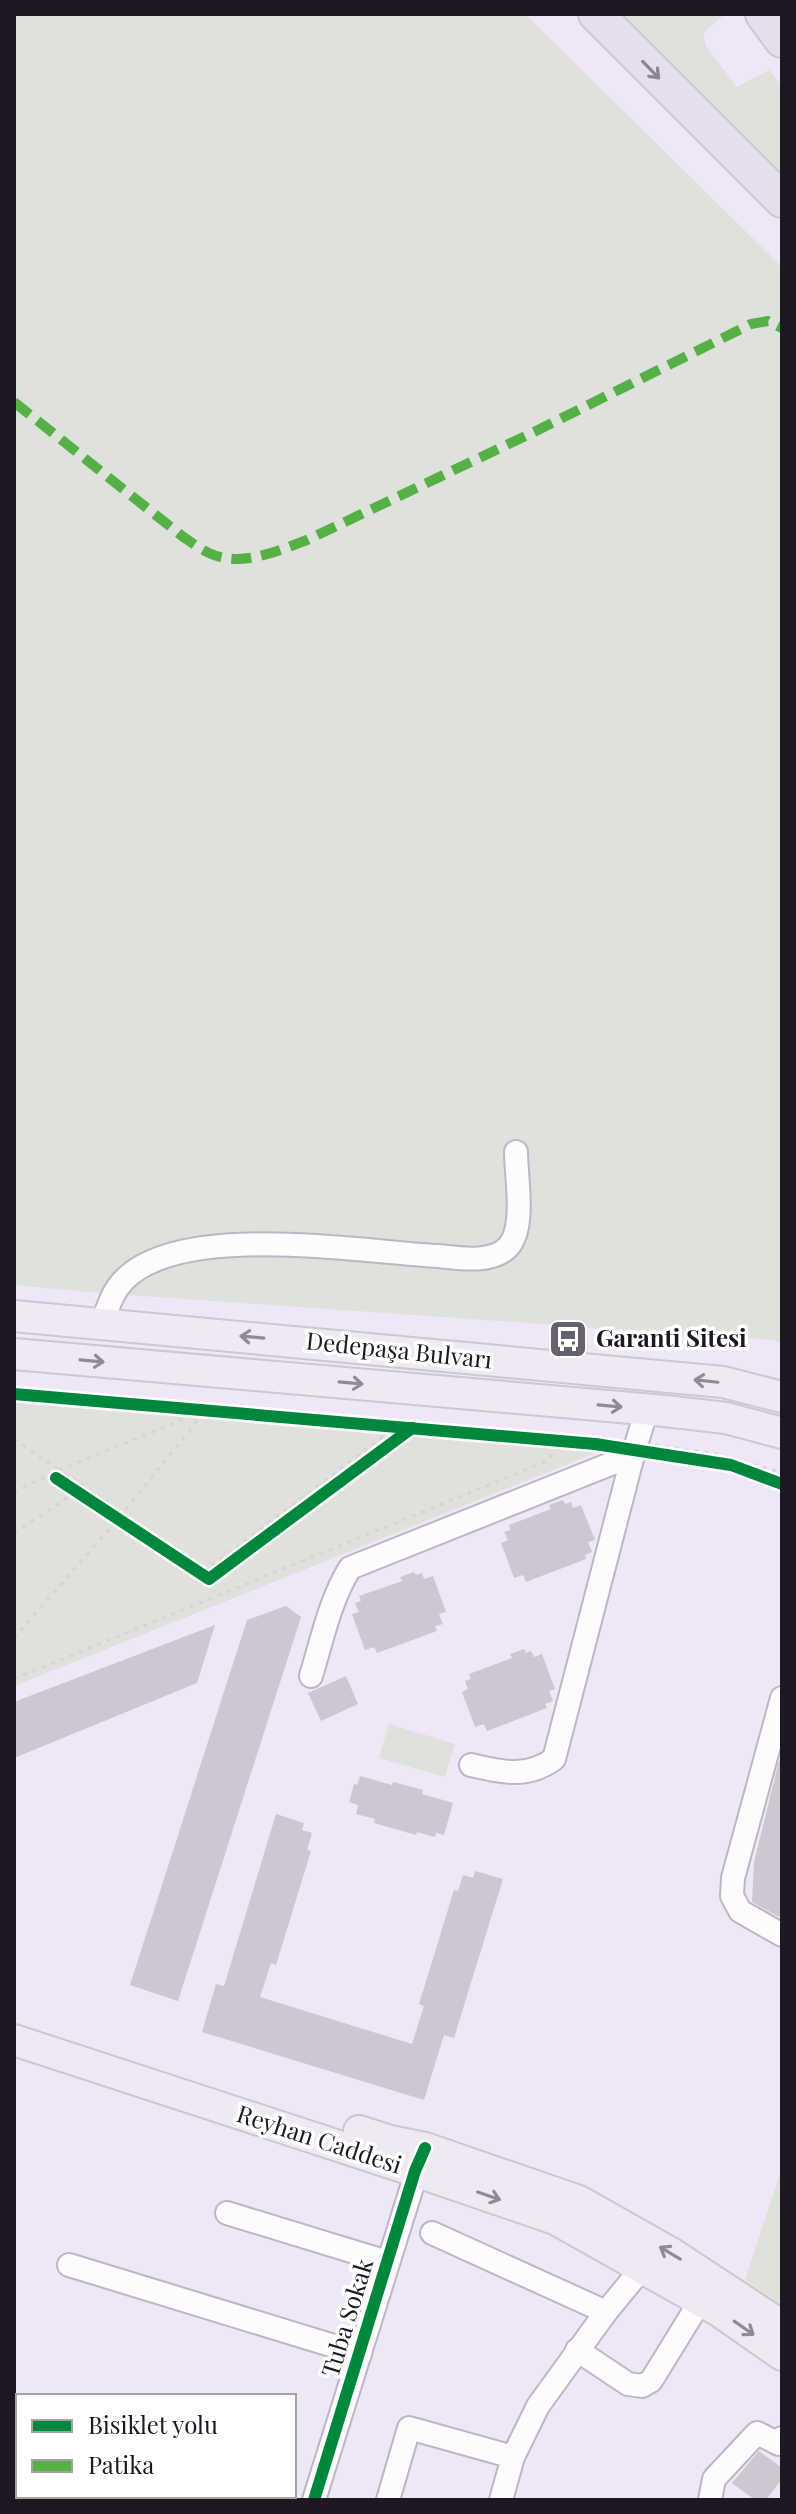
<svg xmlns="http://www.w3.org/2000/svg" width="796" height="2514" font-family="'Playfair Display',serif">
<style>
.green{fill:#dfe1dd}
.building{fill:#cdc6d3}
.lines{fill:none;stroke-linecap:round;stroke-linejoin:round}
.minor-casing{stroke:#bdb6c3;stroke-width:26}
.major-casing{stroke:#ccc8d0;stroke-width:34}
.highway-casing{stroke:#ccc8d0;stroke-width:38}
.path{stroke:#d7d4d9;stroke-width:3;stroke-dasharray:4 6;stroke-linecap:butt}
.minor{stroke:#fdfbfe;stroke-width:22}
.major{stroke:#efe9f4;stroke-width:30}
.highway{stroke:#e6deed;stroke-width:34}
.quiet{stroke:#55b145;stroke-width:10;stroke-dasharray:20 10;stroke-linecap:butt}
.cycleway-casing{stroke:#fff;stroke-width:17}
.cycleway{stroke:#00873e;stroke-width:12}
.oneway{stroke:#8c8492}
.oneway2{stroke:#908a96}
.labels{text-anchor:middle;stroke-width:7;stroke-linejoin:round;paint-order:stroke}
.poi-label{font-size:24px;font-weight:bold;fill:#1d1722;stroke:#fff;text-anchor:start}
.street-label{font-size:24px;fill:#1d1722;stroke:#fff}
</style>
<rect width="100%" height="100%" fill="#efe6f7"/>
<g class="green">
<polygon points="14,14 525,14 782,267 782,1344 773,1340 100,1293 14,1285"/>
<polygon points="615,14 725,14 703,33 706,46 737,87 769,70 782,86 782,176"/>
<polygon points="14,1397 598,1452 14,1686"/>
<polygon points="389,1724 455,1744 445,1777 379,1758"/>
<polygon points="782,2167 782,2306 745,2280"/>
</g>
<g class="building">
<polygon points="563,1500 565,1504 571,1502 573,1508 581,1505 595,1540 588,1542 592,1552 585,1555 586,1559 526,1582 523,1575 514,1578 501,1543 508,1540 504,1532 510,1530 509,1525 551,1509 549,1505"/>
<polygon points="414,1572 416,1575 422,1573 424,1579 433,1576 446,1612 439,1614 443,1624 435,1626 437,1631 377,1653 374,1647 365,1650 352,1614 359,1612 355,1603 361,1601 359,1596 402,1581 400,1577"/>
<polygon points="286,1606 301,1617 178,2001 130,1985 247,1620"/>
<polygon points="215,1625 197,1683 14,1758 14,1702"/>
<polygon points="524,1649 526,1653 531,1651 534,1657 542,1654 555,1689 549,1691 553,1701 545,1704 547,1708 487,1731 484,1724 475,1727 462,1692 468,1689 465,1681 471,1679 469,1674 512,1658 510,1654"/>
<polygon points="346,1676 358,1704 321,1721 308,1693"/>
<polygon points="779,1761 782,1761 782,1913 779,1917 752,1902 754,1862"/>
<polygon points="360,1776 392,1785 393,1782 423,1790 422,1794 453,1803 444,1835 436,1833 435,1837 417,1832 416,1835 374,1823 375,1819 356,1814 358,1805 349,1802 354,1784 357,1785"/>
<polygon points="276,1814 304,1823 302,1830 312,1833 307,1850 311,1851 276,1965 271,1963 260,1997 412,2044 424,2006 419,2004 454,1890 458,1891 463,1875 473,1878 475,1871 503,1879 454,2038 444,2035 424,2100 202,2032 216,1984 224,1986"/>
<polygon points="759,2451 782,2468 782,2479 766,2500 755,2500 732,2483"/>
</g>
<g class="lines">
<defs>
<g id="minor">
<path d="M102,1323c6,-15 10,-31 22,-43 57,-59 237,-28 314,-24 20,2 54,8 70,-9 18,-19 8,-70 8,-95"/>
<polyline points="633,1455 647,1409"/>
<path d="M311,1676c11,-36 19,-76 39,-108l283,-113 -79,304c-28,20 -52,13 -83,6"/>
<polyline points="782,1698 733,1878 732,1896 740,1911 782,1935"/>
<polyline points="227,2213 387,2262"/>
<polyline points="432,2233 606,2312"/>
<polyline points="69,2265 360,2354"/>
<polyline points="577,2350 628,2384 642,2386 651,2381 701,2300"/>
<polyline points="14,2474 18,2475"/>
<polyline points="87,2496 101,2500"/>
<polyline points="314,2500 421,2158"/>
<polyline points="388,2500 409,2428 513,2457"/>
<polyline points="501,2500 513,2457 538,2406 606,2312 643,2267"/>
<polyline points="710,2500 714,2479 757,2433 779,2444 782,2438"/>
</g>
<g id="major">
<polyline points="14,1316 723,1382 782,1397"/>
<polyline points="14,1354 665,1411 726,1418 782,1433"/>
<polyline points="14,2040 415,2171 555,2219 719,2311 782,2355"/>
<polyline points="359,2131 390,2141 425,2148 579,2201 671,2253 782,2326"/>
</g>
<g id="highway">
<polyline points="596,14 782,200"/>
<polyline points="763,14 782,40"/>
</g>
</defs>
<use href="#minor" class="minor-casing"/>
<use href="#major" class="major-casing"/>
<use href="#highway" class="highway-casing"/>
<g class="path">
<polyline points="14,1388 616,1440"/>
<polyline points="14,1439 206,1570 404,1421"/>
<polyline points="655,1445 717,1454 782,1473"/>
<polyline points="14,1492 59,1470 206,1410"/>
<polyline points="14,1533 84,1487"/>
<polyline points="14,1638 118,1519 211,1404"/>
<polyline points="14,1679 547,1461 566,1436"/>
</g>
<use href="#minor" class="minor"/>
<use href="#major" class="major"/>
<use href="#highway" class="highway"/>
<path class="quiet" d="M14,402l168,134c9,6 18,13 27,17 32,15 68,-2 98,-13l231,-110 213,-106 17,-3 14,7"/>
<defs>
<g id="cycleway">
<polyline points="14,1394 595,1444 731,1465 782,1484"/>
<polyline points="56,1478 209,1579 412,1428"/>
<polyline points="314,2500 415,2171 425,2148"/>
</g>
</defs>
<use href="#cycleway" class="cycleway-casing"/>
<use href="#cycleway" class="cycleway"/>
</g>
<defs><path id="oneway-shaft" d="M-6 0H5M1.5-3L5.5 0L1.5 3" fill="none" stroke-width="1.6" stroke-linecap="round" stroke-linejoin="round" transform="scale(2)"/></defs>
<use class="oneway" href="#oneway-shaft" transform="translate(651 70) rotate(46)"/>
<g class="oneway2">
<use href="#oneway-shaft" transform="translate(252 1337) rotate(-175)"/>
<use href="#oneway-shaft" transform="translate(92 1361) rotate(5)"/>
<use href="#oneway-shaft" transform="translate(706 1381) rotate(-174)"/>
<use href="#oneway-shaft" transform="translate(351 1383) rotate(5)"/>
<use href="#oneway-shaft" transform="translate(610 1406) rotate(5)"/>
<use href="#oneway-shaft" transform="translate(489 2196) rotate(19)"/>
<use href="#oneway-shaft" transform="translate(670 2253) rotate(-149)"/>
<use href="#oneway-shaft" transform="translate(744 2328) rotate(35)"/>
</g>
<defs>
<symbol id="bus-square" viewBox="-11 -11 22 22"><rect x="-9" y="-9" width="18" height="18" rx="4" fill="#665f6d" stroke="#fff"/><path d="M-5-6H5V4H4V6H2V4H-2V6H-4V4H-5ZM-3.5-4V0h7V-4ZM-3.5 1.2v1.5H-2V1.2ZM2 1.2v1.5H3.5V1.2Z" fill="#fff"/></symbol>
</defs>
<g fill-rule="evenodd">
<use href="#bus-square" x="546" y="1317" width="44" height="44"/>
</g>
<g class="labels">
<g class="poi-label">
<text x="596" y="1347">Garanti Sitesi</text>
</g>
<g class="street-label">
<text transform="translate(399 1351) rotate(6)" y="8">Dedepaşa Bulvarı</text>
<text transform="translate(319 2140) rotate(18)" y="8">Reyhan Caddesi</text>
<text transform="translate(348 2318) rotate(-73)" y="8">Tuba Sokak</text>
</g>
</g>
<rect width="796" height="2514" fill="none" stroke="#1d1722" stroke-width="32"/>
<rect x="16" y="2394" width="280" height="104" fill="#ffffff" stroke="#a5a2a7" stroke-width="2"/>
<rect x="32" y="2420" width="40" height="12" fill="#00873e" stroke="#a5a2a7" stroke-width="2"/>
<text x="88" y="2434" font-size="24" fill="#1d1722">Bisiklet yolu</text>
<rect x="32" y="2460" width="40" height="12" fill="#55b145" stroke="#a5a2a7" stroke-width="2"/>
<text x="88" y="2474" font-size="24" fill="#1d1722">Patika</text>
</svg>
